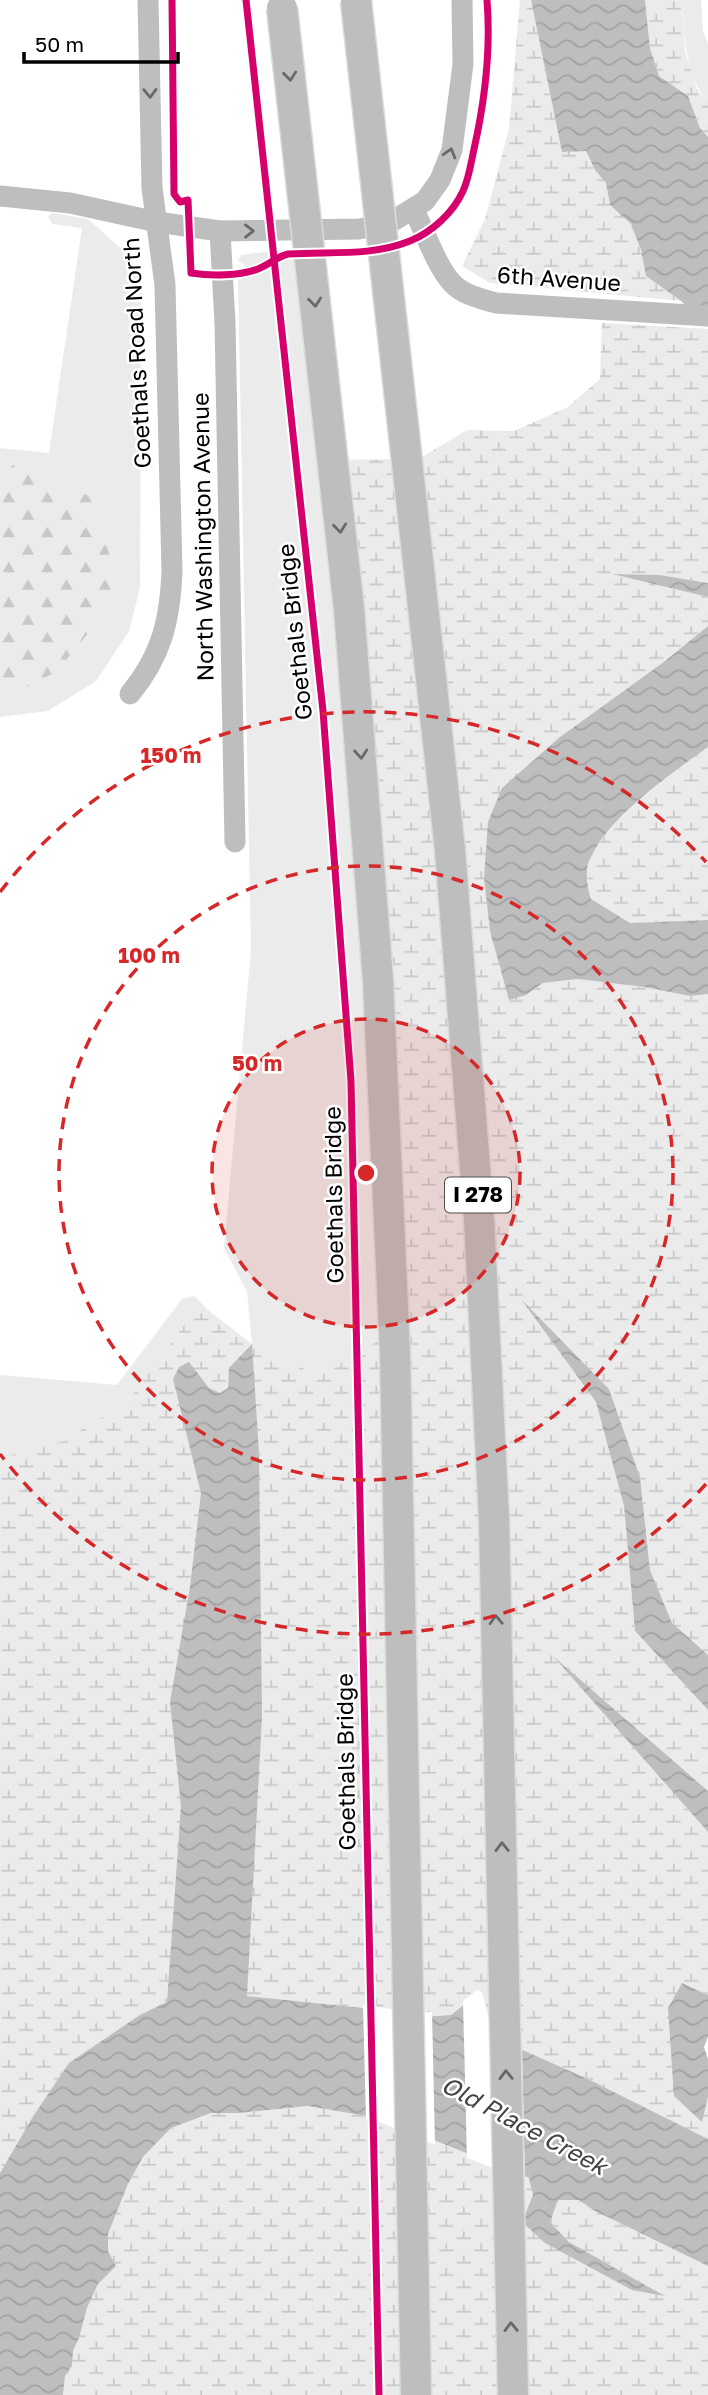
<svg xmlns="http://www.w3.org/2000/svg" width="708" height="2395" font-family="'Golos Text',sans-serif">
<style>
.grass{fill:#ebebeb}
.forest{fill:url(#forest-firs)}
.wetland{fill:url(#wetland-marsh)}
.water{fill:url(#water-waves)}
.pier{fill:#fff}
.lines{fill:none;stroke-linecap:round;stroke-linejoin:round}
.minor{stroke:#bebebe;stroke-width:21}
.highway-bridge-casing{stroke:#dbdbdb;stroke-width:33;stroke-linecap:butt}
.highway-bridge{stroke:#bebebe;stroke-width:30}
.cycleway-casing{stroke:#fff;stroke-width:11}
.cycleway{stroke:#d6006c;stroke-width:7}
.oneway{stroke:#686868}
.ring{fill:none;stroke:#d62828;stroke-width:3.5;stroke-dasharray:12 9}
.labels{text-anchor:middle;stroke-width:5;stroke-linejoin:round;paint-order:stroke}
.shield{fill:#fff;stroke:#4c4c4c;stroke-width:2}
.shield-label{font-size:21px;font-weight:bold;fill:#000}
.street-label{font-size:23px;fill:#000;stroke:#fff}
.water-label{font-size:24px;font-style:italic;fill:#434343;stroke:#fff}
.centre{fill:#d62828;stroke:#fff;stroke-width:3.5}
.ring-label{font-size:21px;text-anchor:middle;font-weight:bold;fill:#d62828;stroke:#fff;stroke-width:5;stroke-linejoin:round;paint-order:stroke}
</style>
<defs>
<pattern id="forest-firs" width="22" height="20" patternUnits="userSpaceOnUse" patternTransform="scale(1.75)"><rect width="22" height="20" fill="#ebebeb"/><path d="M5 1l3.5 6h-7zM16 11l3.5 6h-7z" fill="#c8c8c8"/></pattern>
<pattern id="wetland-marsh" width="20" height="14" patternUnits="userSpaceOnUse" patternTransform="scale(1.75)"><rect width="20" height="14" fill="#ebebeb"/><path d="M1 5h8M5 5V1M11 12h8M15 12V8" fill="none" stroke="#c8c8c8"/></pattern>
<pattern id="water-waves" width="16" height="10" patternUnits="userSpaceOnUse" patternTransform="scale(1.75)"><rect width="16" height="10" fill="#bebebe"/><path d="M0 5q4-4 8 0t8 0" fill="none" stroke="#a2a2a2"/></pattern>
</defs>
<rect width="100%" height="100%" fill="#fff"/>
<g class="grass">
<path d="M682,0h19l2,31 5,13v58c-24,-29 -23,-66 -26,-102z"/>
<polygon points="53,213 88,219 128,255 141,280 140,588 129,631 96,681 48,711 0,717 0,448 49,453 82,228 52,224 48,216"/>
<polygon points="296,248 316,460 372,798 404,1327 319,1376 252,1344 247,1291 224,1248 251,950 238,279 244,272 245,265 238,261 241,255"/>
<polygon points="194,1296 208,1310 189,1320 128,1401 63,1442 0,1458 0,1375 117,1385 182,1299"/>
</g>
<polygon class="forest" points="13,465 36,469 60,485 92,497 112,563 110,595 91,630 56,672 15,693 0,693 0,524 4,473"/>
<g class="wetland">
<polygon points="520,0 531,0 562,151 585,150 595,170 606,183 610,205 631,224 641,250 646,276 681,301 490,283 462,266 485,219 509,129"/>
<polygon points="645,0 682,0 685,52 697,89 708,102 708,137 700,128 688,96 659,76 650,48"/>
<polygon points="602,323 708,329 708,583 660,575 616,575 708,597 708,626 665,661 560,737 495,946 500,970 526,995 543,983 578,979 644,987 690,996 708,994 708,1655 672,1624 650,1570 640,1477 609,1389 525,1304 596,1402 624,1506 635,1631 708,1710 708,1791 558,1661 708,1832 708,1995 682,1983 702,2121 708,2098 708,2139 588,2079 491,2036 451,2015 420,2017 373,2009 247,1996 32,2118 0,2173 0,1458 63,1441 128,1401 189,1319 208,1310 252,1344 319,1376 404,1326 372,798 316,460 419,459 467,430 514,431 568,407 600,379"/>
<path d="M708,747v173l-79,3 -38,-24c-3,-13 -7,-30 0,-42 21,-42 80,-82 117,-110z"/>
<polygon points="308,2106 378,2118 530,2179 533,2195 523,2222 662,2294 569,2242 550,2222 558,2199 579,2200 593,2210 708,2266 708,2395 63,2395 65,2376 72,2366 73,2351 79,2338 87,2308 98,2284 115,2266 108,2251 108,2234 128,2184 143,2157 171,2128 211,2113 240,2113"/>
</g>
<g class="water">
<polygon points="531,0 645,0 650,48 659,76 688,96 700,128 708,137 708,327 681,301 646,276 641,250 631,224 610,205 606,183 595,170 586,151 562,152"/>
<polygon points="612,574 660,575 708,583 708,597"/>
<path d="M708,626v121c-37,27 -97,68 -117,110 -7,12 -4,29 0,42l39,24 78,-3v74l-18,2 -46,-9 -66,-8 -35,4 -17,12 -17,5 -19,-69 -6,-53 4,-56 14,-34 58,-51 105,-76z"/>
<polygon points="521,1299 609,1389 640,1477 650,1570 672,1623 708,1655 708,1710 635,1631 624,1506 596,1402"/>
<polygon points="252,1344 259,1453 262,1717 247,1996 373,2009 420,2017 451,2015 479,1993 491,2036 588,2079 708,2139 708,2266 593,2210 579,2200 558,2200 550,2222 569,2242 665,2296 632,2290 545,2243 522,2222 533,2195 529,2178 378,2118 308,2106 239,2113 211,2113 171,2128 143,2157 128,2184 108,2234 108,2251 116,2266 98,2284 87,2308 79,2338 73,2351 72,2366 65,2376 63,2395 0,2395 0,2173 32,2118 69,2063 140,2015 167,2002 181,1806 170,1702 190,1587 201,1493 173,1379 179,1367 189,1362 209,1388 220,1393 228,1388 229,1368"/>
<polygon points="553,1656 708,1791 708,1832"/>
<polygon points="682,1983 708,1995 708,2037 704,2047 708,2059 708,2097 702,2122 674,2096 668,2008"/>
</g>
<g class="pier">
<polygon points="477,1990 482,1992 493,2033 522,2046 525,2180 467,2158 463,2001"/>
<polygon points="363,2005 420,2013 432,2012 435,2145 377,2121 366,2120"/>
</g>
<g class="lines">
<g class="minor">
<polyline points="0,196 70,203 157,222 220,231 359,229 388,224 425,201 440,180 452,150 463,64 462,0"/>
<path d="M414,210c10,20 23,57 38,73 11,12 30,16 44,20l212,13"/>
<polyline points="220,231 225,323 235,842"/>
<path d="M130,694c32,-39 40,-74 42,-123l-7,-286 -13,-97 -4,-188"/>
</g>
<defs>
<g id="highway-bridge">
<polyline points="356,1 450,850 479,1219 494,1519 513,2395"/>
<polyline points="282,8 349,609 378,980 395,1352 416,2395"/>
</g>
</defs>
<use href="#highway-bridge" class="highway-bridge-casing"/>
<use href="#highway-bridge" class="highway-bridge"/>
<defs>
<g id="cycleway">
<path d="M172,0l2,194 6,8 8,-2 3,73c20,3 48,3 67,-4 11,-4 18,-12 30,-15 41,-3 82,3 122,-13 22,-9 43,-28 53,-50 6,-13 8,-28 11,-42 11,-49 17,-99 13,-149"/>
<polyline points="246,0 323,711 351,1081 379,2395"/>
</g>
</defs>
<use href="#cycleway" class="cycleway-casing"/>
<use href="#cycleway" class="cycleway"/>
</g>
<defs><path id="oneway-chevron" d="M-2-3.5L2.5 0L-2 3.5" fill="none" stroke-width="1.6" stroke-linecap="round" stroke-linejoin="round" transform="scale(1.75)"/></defs>
<g class="oneway">
<use href="#oneway-chevron" transform="translate(290 76) rotate(84)"/>
<use href="#oneway-chevron" transform="translate(150 93) rotate(89)"/>
<use href="#oneway-chevron" transform="translate(450 153) rotate(-74)"/>
<use href="#oneway-chevron" transform="translate(249 231) rotate(-1)"/>
<use href="#oneway-chevron" transform="translate(315 302) rotate(84)"/>
<use href="#oneway-chevron" transform="translate(340 528) rotate(84)"/>
<use href="#oneway-chevron" transform="translate(361 754) rotate(85)"/>
<use href="#oneway-chevron" transform="translate(496 1620) rotate(-92)"/>
<use href="#oneway-chevron" transform="translate(502 1847) rotate(-91)"/>
<use href="#oneway-chevron" transform="translate(506 2075) rotate(-91)"/>
<use href="#oneway-chevron" transform="translate(511 2327) rotate(-91)"/>
</g>
<circle cx="366" cy="1173" r="154" fill="#d62828" fill-opacity=".12"/>
<g class="ring">
<circle cx="366" cy="1173" r="154"/>
<circle cx="366" cy="1173" r="307"/>
<path d="M706 1484A461 461 0 0 1 0 1454M0 892A461 461 0 0 1 706 862"/>
</g>
<g class="labels">
<rect class="shield" x="445" y="1177.5" width="66" height="35" rx="5"/>
<g class="shield-label">
<text x="478" y="1202">I 278</text>
</g>
<g class="street-label">
<text transform="translate(559 279) rotate(4)" y="8">6th Avenue</text>
<text transform="translate(137 353) rotate(-93)" y="8">Goethals Road North</text>
<text transform="translate(203 537) rotate(-91)" y="8">North Washington Avenue</text>
<text transform="translate(295 632) rotate(-96)" y="8">Goethals Bridge</text>
<text transform="translate(334 1195) rotate(-91)" y="8">Goethals Bridge</text>
<text transform="translate(346 1762) rotate(-91)" y="8">Goethals Bridge</text>
</g>
<g class="water-label">
<text transform="translate(524 2126) rotate(28)" y="8">Old Place Creek</text>
</g>
</g>
<circle cx="366" cy="1173" r="10" class="centre"/>
<g class="ring-label">
<text x="171" y="763">150 m</text>
<text x="149" y="963">100 m</text>
<text x="257" y="1071">50 m</text>
</g>
<path d="M24 52v10h154v-10" fill="none" stroke="#000000" stroke-width="3.5"/>
<text x="35" y="52" font-size="21" fill="#000000" stroke="#ffffff" stroke-width="5" paint-order="stroke">50 m</text>
</svg>
